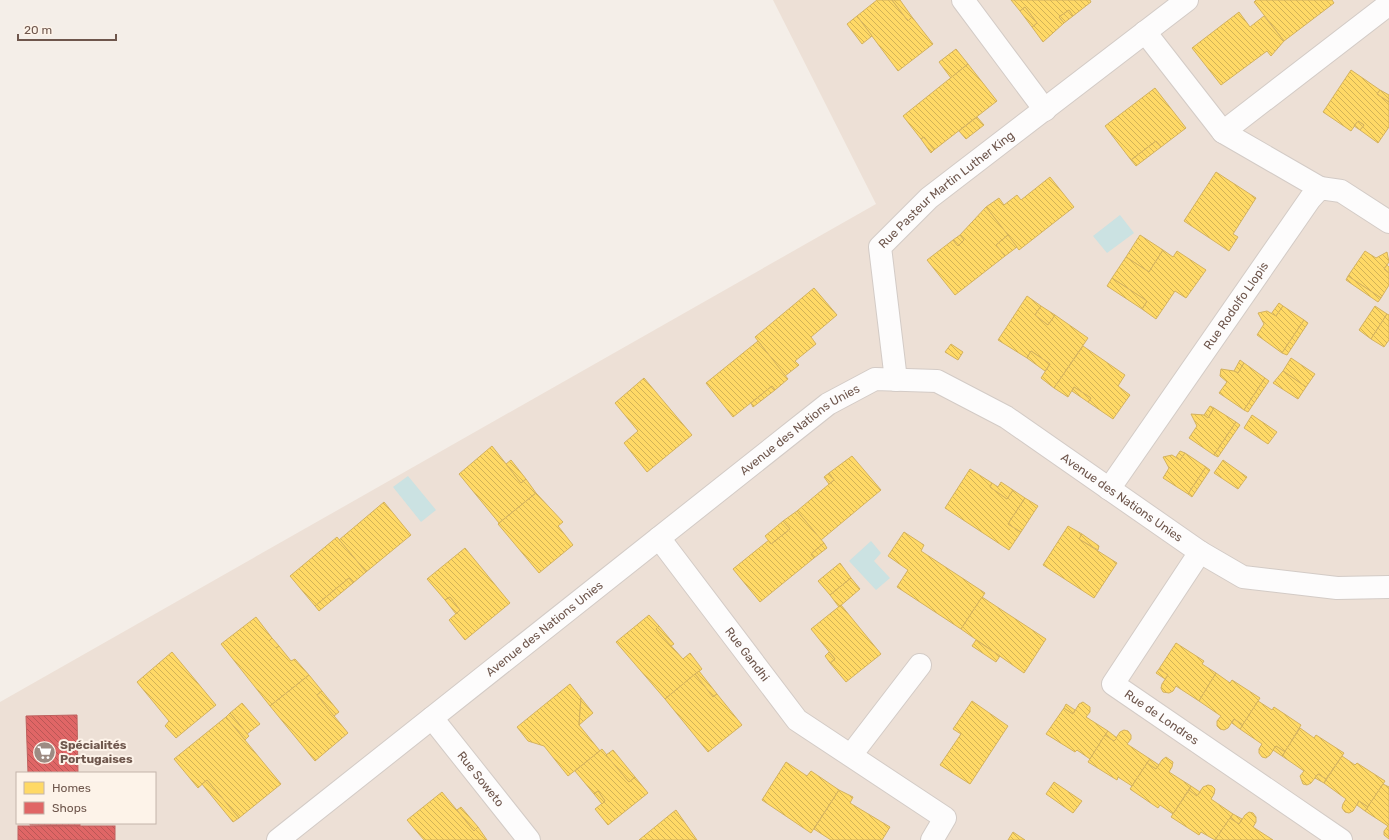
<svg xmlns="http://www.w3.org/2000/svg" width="1389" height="840" font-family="Rubik,sans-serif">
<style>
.residential{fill:#ede0d6;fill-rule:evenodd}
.water{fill:#cbe2e2}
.homes{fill:url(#homes-back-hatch);stroke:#d4b25e}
.shops{fill:url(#shops-back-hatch);stroke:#be615e}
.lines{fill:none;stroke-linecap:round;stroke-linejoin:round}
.minor-casing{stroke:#d3cbc6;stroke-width:24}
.minor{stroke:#fdfcfc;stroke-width:22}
.labels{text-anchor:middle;stroke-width:4;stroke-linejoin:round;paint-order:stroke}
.street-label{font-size:12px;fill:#6e564c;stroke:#fdf3e9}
.poi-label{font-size:12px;font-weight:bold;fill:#6e564c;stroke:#fdf3e9;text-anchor:start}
</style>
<defs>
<pattern id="homes-back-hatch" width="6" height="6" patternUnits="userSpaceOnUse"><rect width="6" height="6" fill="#ffd966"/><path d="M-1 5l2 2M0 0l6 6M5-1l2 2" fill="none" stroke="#d3b356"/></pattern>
<pattern id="shops-back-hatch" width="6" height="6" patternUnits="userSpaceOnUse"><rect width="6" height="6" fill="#e06666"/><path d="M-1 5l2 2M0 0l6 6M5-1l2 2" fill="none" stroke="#ba5756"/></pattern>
</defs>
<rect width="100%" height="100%" fill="#f4eee8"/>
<path class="residential" d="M773,0h616v840h-1389v-138l876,-498zM17,773h138v50h-138z"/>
<g class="water">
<polygon points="1120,215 1134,233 1107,253 1093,236"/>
<polygon points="408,476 436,510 421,522 393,487"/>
<polygon points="871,541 881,553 874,561 890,578 876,590 849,561"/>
</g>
<g class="homes">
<polygon points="877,0 892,0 908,21 912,17 933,44 898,71 857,16"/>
<polygon points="892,0 900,0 912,17 908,21"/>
<polygon points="1011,0 1090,0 1091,2 1073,16 1069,10 1059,17 1064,23 1043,42 1032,27 1037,23 1025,7 1020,11"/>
<polygon points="1256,0 1332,0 1334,3 1284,41 1254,2"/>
<polygon points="1025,7 1037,23 1032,27 1020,11"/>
<polygon points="1069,10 1073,16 1064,23 1059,17"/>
<polygon points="1239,12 1250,27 1264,16 1284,41 1271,56 1267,51 1221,85 1192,48"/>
<polygon points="857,16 872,36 862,44 847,24"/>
<polygon points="956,49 968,64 951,78 939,62"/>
<polygon points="968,64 997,101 934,150 924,137 921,139 903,116"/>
<polygon points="1351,70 1380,90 1377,94 1389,102 1389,127 1378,143 1360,130 1364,125 1358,121 1351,131 1323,112"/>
<polygon points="1155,88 1186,128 1161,147 1156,141 1131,160 1105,126"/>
<polygon points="1380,90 1389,95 1389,102 1377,94"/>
<polygon points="977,117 984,125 966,139 959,131"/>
<polygon points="1358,121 1364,125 1360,130 1354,126"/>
<polygon points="924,137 934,150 931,153 921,139"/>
<polygon points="1156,141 1161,147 1136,166 1131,160"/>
<polygon points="1216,172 1256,198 1233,234 1238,237 1229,251 1184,221"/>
<polygon points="1050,177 1074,207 1019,250 986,207 999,198 1004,205 1017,195 1021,200"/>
<polygon points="986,207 1008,235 996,245 1005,256 955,295 927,260 953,240 958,246 964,240 960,235"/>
<polygon points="960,235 964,240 958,246 953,240"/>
<polygon points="1008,235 1017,247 1005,256 996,245"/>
<polygon points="1140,235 1163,250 1149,272 1126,257"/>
<polygon points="1163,250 1173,257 1177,251 1206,270 1186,298 1175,291 1156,319 1142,309 1147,301 1112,278 1126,257 1149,272"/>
<polygon points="1365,251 1376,258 1387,252 1389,262 1384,269 1389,273 1389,285 1381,298 1348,276"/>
<polygon points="1387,265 1389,267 1389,273 1384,269"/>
<polygon points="1348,276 1381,298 1378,302 1346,280"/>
<polygon points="1112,278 1147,301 1142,309 1107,286"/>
<polygon points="814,288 837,315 811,337 816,344 795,361 799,365 785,376 755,337"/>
<polygon points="1027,296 1041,306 1035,315 1048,325 1055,315 1088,338 1054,388 1041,378 1050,364 1031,351 1027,358 998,340"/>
<polygon points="1279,303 1283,306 1276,316 1271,314"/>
<polygon points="1041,306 1055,315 1048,325 1035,315"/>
<polygon points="1283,306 1304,320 1282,353 1257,335 1264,324 1258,313 1267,311 1276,316"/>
<polygon points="1375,306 1387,314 1371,339 1359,330"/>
<polygon points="1387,314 1389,315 1389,340 1384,347 1371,339"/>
<polygon points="1304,320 1308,323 1287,355 1282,353"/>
<polygon points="758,341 788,379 775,390 772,386 733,417 706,383"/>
<polygon points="951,344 963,352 958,360 945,352"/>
<polygon points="1083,346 1125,375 1118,386 1130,395 1113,419 1088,402 1091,398 1074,387 1068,397 1054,388"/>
<polygon points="1031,351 1050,364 1045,371 1027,358"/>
<polygon points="1291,358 1315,374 1306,387 1283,371"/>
<polygon points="1240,360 1244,363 1238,373 1234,371"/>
<polygon points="1244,363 1265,378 1244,410 1219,393 1227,382 1220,376 1221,369 1234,371 1238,373"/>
<polygon points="1283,371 1306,387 1298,399 1273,383"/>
<polygon points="644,378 692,435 647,472 624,443 638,431 615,403"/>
<polygon points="1265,378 1269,381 1248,412 1244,410"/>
<polygon points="772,386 775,390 753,407 751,403"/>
<polygon points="1074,387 1091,398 1088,402 1072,391"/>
<polygon points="1210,406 1214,408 1208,418 1204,415"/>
<polygon points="1214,408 1236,422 1214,455 1189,438 1197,426 1191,414 1204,415 1208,418"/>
<polygon points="1252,415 1277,432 1268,444 1244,428"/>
<polygon points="1236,422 1240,425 1218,457 1214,455"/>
<polygon points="492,446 521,483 526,479 536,493 499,523 459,474"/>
<polygon points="1180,451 1185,453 1180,460 1176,457"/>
<polygon points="1185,453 1206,467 1188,494 1163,478 1169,468 1163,457 1172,455 1180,460"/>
<polygon points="852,456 881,490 821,540 797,511 834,480 829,473"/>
<polygon points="511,460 526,479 521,483 506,464"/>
<polygon points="1223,460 1247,477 1238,489 1214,473"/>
<polygon points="1206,467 1210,470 1192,497 1188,494"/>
<polygon points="970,469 992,483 990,487 1007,499 1013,490 1025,498 1008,524 1021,532 1009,550 945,508"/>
<polygon points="829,473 834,480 829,484 824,477"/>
<polygon points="1001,482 1013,490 1007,499 990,487 992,483 998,487"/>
<polygon points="536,493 563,522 558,526 573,545 539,573 498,524"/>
<polygon points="1025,498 1038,506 1021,532 1008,524"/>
<polygon points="384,502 411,535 366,572 339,540"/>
<polygon points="797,511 824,543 811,554 814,558 760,602 733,569 769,540 771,544 790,529 783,521"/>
<polygon points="783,521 790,529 771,544 765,536"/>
<polygon points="1068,526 1082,534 1079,539 1117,563 1094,598 1043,565"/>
<polygon points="904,532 924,545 921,551 985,593 961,629 897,587 908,570 888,556"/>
<polygon points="1082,534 1099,546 1098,550 1079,539"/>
<polygon points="337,537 366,572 353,583 349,578 315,606 290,576"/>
<polygon points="824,543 827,548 814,558 811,554"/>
<polygon points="465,548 510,603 465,640 449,620 460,610 450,597 445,600 427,579"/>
<polygon points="840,563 851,578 830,595 818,581"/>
<polygon points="349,578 353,583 319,611 315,606"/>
<polygon points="851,578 860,589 839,607 830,595"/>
<polygon points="450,597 460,610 456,614 445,600"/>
<polygon points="982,597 1046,639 1024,673 961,629"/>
<polygon points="841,605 881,654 846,682 830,663 835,659 811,629"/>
<polygon points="649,615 659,626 656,629 683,659 690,653 702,669 665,699 616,642"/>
<polygon points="256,617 272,638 269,641 276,648 279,646 291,661 295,659 309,675 270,706 221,644"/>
<polygon points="659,626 674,644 671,646 656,629"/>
<polygon points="272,638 279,646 276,648 269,641"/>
<polygon points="976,640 1000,656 996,662 972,646"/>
<polygon points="1176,643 1204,661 1202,664 1216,673 1199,701 1176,686 1173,691 1169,693 1163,692 1161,688 1162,684 1168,675 1159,669"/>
<polygon points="172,652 216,705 176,738 165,726 169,721 137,682"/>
<polygon points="829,652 835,659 830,663 825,656"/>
<polygon points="1159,669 1168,675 1165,679 1156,673"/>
<polygon points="699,671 717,694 713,697 695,674"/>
<polygon points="1216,673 1230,683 1232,680 1260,698 1243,725 1234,719 1228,728 1224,730 1220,729 1217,726 1217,721 1221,716 1199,701"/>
<polygon points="695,674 713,697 717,694 742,725 708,752 665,699"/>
<polygon points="309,675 322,691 317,695 348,733 315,761 270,706"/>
<polygon points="570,684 581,698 579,725 600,751 568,776 544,746 528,741 517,727"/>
<polygon points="322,691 339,712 334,716 317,695"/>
<polygon points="581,698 593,713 579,725"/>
<polygon points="972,701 1008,726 970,784 940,765 961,734 953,729"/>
<polygon points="1258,701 1272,710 1274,707 1301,725 1285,752 1276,746 1270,755 1266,758 1262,757 1259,753 1259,749 1262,744 1240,729"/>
<polygon points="1083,702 1090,707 1090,712 1086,717 1108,731 1090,759 1077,750 1075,752 1046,734 1064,708 1073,714 1079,704"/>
<polygon points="242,703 260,724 247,734 230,713"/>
<polygon points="1066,704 1075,710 1073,714 1064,708"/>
<polygon points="230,713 249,736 245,740 226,717"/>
<polygon points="226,717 281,784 239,818 207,780 198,788 174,759"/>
<polygon points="1234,719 1243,725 1240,729 1232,723"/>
<polygon points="1300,728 1314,738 1316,735 1344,753 1326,779 1318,774 1311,783 1307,785 1303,784 1300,776 1304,771 1282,756"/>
<polygon points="1124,730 1128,731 1131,735 1131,739 1127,744 1150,759 1132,786 1118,777 1117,780 1088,762 1105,735 1114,741 1120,732"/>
<polygon points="1108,731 1117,738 1114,741 1105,735"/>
<polygon points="1276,746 1285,752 1282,756 1273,750"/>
<polygon points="602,749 629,782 635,777 648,793 608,825 595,809 605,801 598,791 594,794 575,771"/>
<polygon points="613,750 635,777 629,782 606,755"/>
<polygon points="1342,756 1355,765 1357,763 1385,781 1368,807 1359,801 1353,811 1349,813 1345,812 1342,808 1343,804 1346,799 1324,783"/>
<polygon points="1166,757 1173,762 1172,767 1169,772 1191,786 1173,814 1160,805 1158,808 1130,789 1147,763 1156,769 1162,760"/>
<polygon points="1150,759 1159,765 1156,769 1147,763"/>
<polygon points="786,762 807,776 811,771 839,790 811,833 762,800"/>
<polygon points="1318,774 1326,779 1324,783 1315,778"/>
<polygon points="207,780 239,818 233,822 202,784"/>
<polygon points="1054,782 1082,801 1073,813 1046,794"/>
<polygon points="1383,784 1389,787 1389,839 1384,835 1384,831 1388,826 1365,811"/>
<polygon points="1208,785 1212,786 1215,789 1214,794 1211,799 1233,814 1215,840 1201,832 1199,835 1171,817 1189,790 1197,796 1203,787"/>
<polygon points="1191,786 1200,792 1197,796 1189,790"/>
<polygon points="839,790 853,797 850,803 890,827 882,840 831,840 814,829"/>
<polygon points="598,791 605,801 602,804 594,794"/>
<polygon points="442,792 474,831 478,827 487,840 424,840 407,820"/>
<polygon points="1359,801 1368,807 1365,811 1357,805"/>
<polygon points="461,807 478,827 474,831 457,810"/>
<polygon points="676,810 697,840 639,840 672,813"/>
<polygon points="1249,812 1253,813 1256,817 1256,822 1253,827 1273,840 1215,840 1230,818 1239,824 1245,815"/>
<polygon points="1233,814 1242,819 1239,824 1230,818"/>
<polygon points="1013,832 1025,840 1008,840"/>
</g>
<g class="shops">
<polygon points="77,715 78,773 28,773 26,716"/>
<polygon points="30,823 80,823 80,826 30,825"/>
<rect x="18" y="826" width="97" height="14"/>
</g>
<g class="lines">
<defs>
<g id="minor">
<polyline points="963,0 1045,110"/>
<polyline points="1145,32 1223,132 1320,188"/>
<polyline points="1223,132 1389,4"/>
<path id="s1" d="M896,380l-16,-133 49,-49 258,-198"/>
<path id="s2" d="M1109,489l201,-290 10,-11 21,3 48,31"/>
<path id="s3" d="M659,538l138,182 148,98 -13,22"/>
<path id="s4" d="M1200,552l-87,132 228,156"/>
<path id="s5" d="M432,718l97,122"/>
<polyline points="851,755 920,665"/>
<path id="s6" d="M278,840l550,-436 47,-25 62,2 69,36 194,135 43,25 94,11 52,-1"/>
</g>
</defs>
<use href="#minor" class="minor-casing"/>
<use href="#minor" class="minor"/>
</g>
<defs>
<symbol id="supermarket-disc" viewBox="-11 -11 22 22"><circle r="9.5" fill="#9d8b83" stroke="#fdf3e9"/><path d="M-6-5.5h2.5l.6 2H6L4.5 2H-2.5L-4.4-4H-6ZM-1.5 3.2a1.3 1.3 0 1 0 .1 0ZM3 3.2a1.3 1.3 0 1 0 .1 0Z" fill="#fff"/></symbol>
</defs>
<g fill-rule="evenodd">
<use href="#supermarket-disc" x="32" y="740" width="25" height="25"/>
</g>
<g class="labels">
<g class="street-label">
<text dy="4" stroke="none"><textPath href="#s1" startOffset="222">Rue Pasteur Martin Luther King</textPath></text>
<text dy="4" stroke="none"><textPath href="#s2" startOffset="223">Rue Rodolfo Llopis</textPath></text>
<text dy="4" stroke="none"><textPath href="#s6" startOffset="664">Avenue des Nations Unies</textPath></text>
<text dy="4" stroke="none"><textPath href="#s6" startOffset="1036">Avenue des Nations Unies</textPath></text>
<text dy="4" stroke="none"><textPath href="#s6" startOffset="340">Avenue des Nations Unies</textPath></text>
<text dy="4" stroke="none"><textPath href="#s3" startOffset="146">Rue Gandhi</textPath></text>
<text dy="4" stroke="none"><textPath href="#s4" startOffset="217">Rue de Londres</textPath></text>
<text dy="4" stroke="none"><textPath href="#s5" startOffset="78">Rue Soweto</textPath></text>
</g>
<g class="poi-label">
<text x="60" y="749">Spécialités<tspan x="60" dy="14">Portugaises</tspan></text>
</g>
</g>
<rect x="16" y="772" width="140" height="52" fill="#fdf3e9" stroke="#c4b4aa"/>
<rect x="24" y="782" width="20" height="12" fill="#ffd966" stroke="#c4b4aa"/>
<text x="52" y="792" font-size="12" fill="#6e564c">Homes</text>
<rect x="24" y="802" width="20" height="12" fill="#e06666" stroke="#c4b4aa"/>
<text x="52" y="812" font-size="12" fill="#6e564c">Shops</text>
<path d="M18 34v6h98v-6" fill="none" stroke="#6e564c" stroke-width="2"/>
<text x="24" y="34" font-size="12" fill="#6e564c" stroke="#fdf3e9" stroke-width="3" paint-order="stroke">20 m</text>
</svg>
